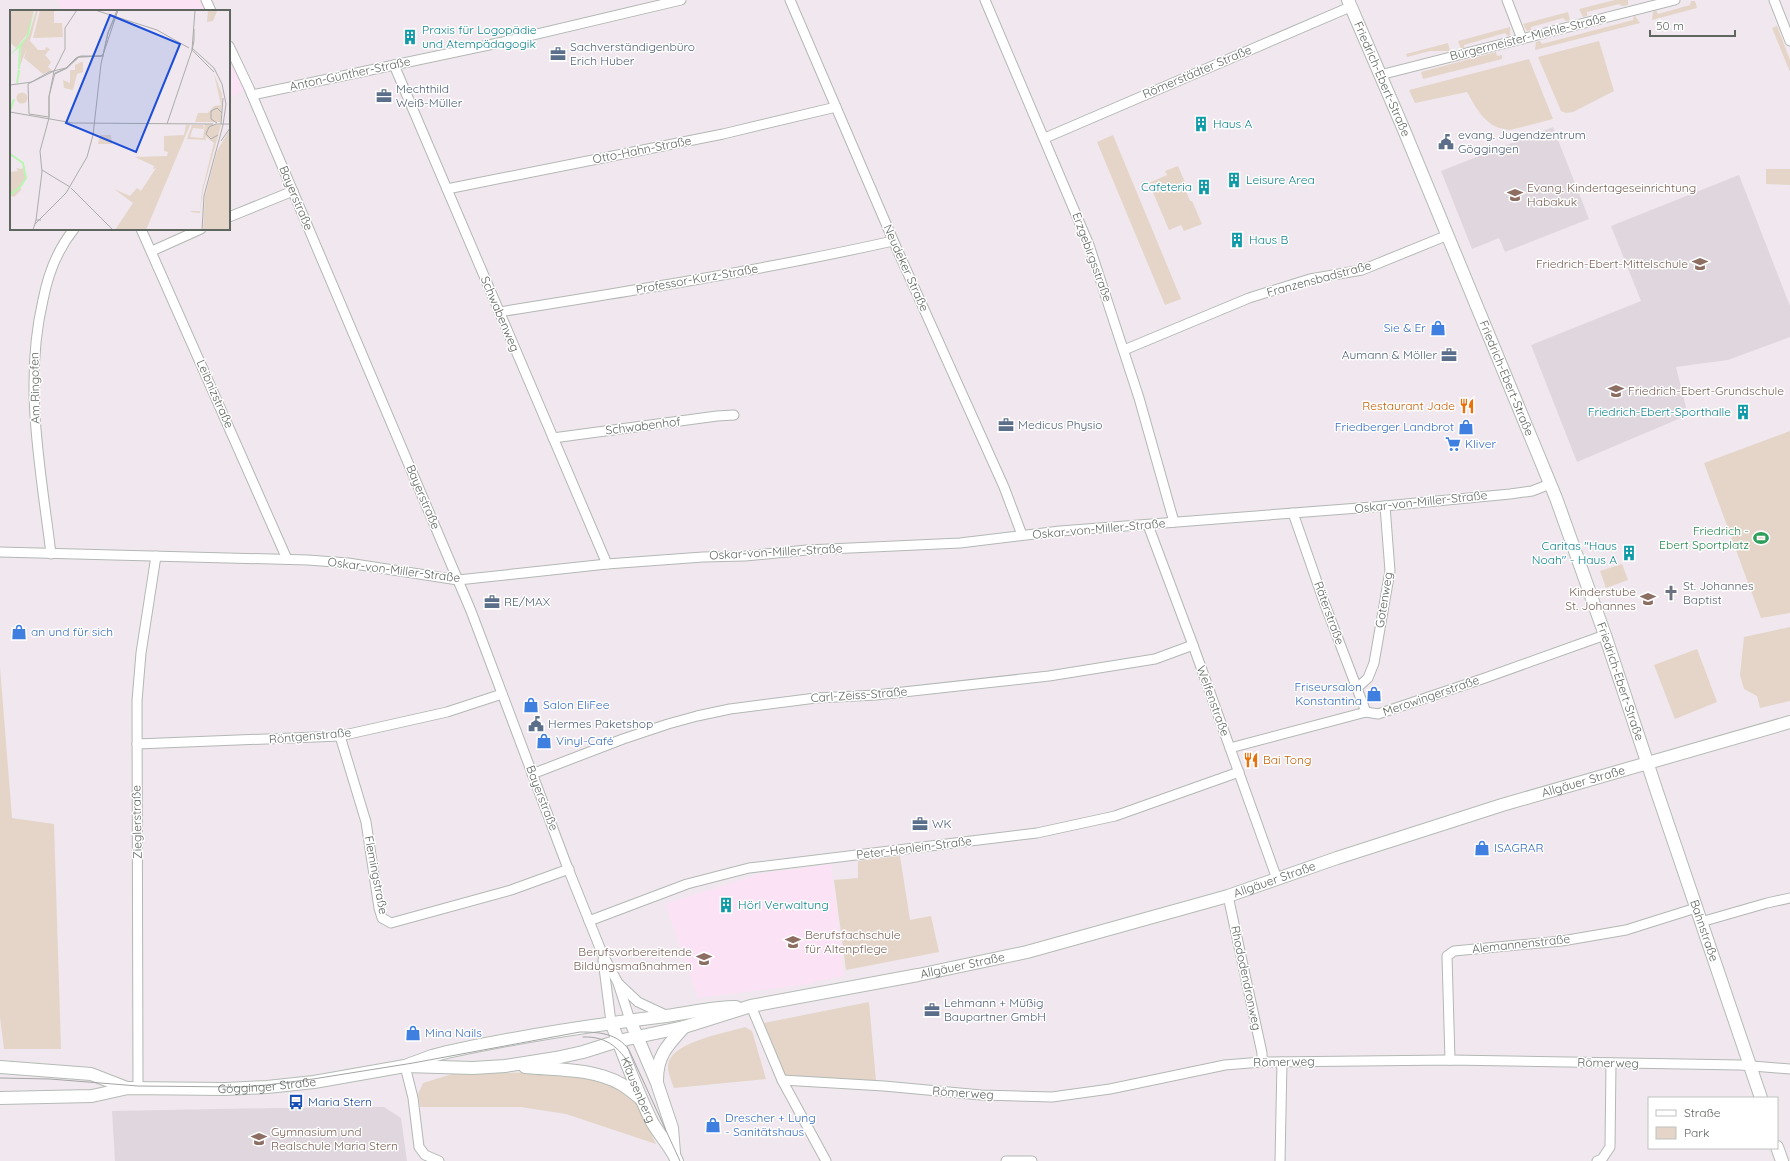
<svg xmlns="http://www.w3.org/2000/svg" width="1790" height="1161" font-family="Quicksand,sans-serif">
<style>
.commercial{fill:#fbe2f5}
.education{fill:#dfd7dd}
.green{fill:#e4d5c8}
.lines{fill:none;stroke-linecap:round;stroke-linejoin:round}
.street-casing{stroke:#b3b8b4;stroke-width:11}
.secondary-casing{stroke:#b4bbb5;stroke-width:14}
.street{stroke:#fff;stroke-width:9}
.secondary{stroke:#fff;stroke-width:12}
.tram{stroke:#a2a5a3;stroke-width:1}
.labels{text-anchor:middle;stroke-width:3;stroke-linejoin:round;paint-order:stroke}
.culture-label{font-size:12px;fill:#0d838f;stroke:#fff;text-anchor:start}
.street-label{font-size:12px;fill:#5f6660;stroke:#fff}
.service-label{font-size:12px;fill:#4e5e75;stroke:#fff;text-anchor:start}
.education-label{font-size:12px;fill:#785e54;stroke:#fff;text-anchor:start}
.shop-label{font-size:12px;fill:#366cbe;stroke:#fff;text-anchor:start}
.food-label{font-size:12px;fill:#c56008;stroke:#fff;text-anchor:end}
.leisure-label{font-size:12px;fill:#27864d;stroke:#fff;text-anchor:end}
.worship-label{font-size:12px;fill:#5b616d;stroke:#fff;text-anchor:start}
.transit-label{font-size:12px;fill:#164399;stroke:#fff;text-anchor:start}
.inset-river{fill:none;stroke:#b9f6b2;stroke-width:2}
.inset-road{fill:none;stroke:#adacac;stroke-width:1}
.view{fill:#1d4ed8;fill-opacity:0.15;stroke:#1d4ed8;stroke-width:2}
.inset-edge{fill:none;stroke:#5f6660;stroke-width:2}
</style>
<rect width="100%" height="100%" fill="#f0e8ee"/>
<g class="commercial">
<polygon points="57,0 206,0 211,11 62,11"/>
<polygon points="229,46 249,88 229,98"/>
<polygon points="831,864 844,976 814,982 811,984 698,998 665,904 759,874"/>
</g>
<g class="education">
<polygon points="1553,127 1589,219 1505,252 1499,238 1472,249 1441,171"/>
<polygon points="1739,175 1790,306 1790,337 1728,360 1676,367 1688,415 1577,462 1531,345 1641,301 1611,226"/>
<polygon points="329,1107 384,1107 401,1118 407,1161 115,1161 112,1111"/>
</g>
<g class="green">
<polygon points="1615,0 1628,0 1628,5 1622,6 1619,4 1587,12 1587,16 1583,17 1579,9"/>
<polygon points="1691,1 1695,1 1697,8 1652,20 1653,12 1656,10 1658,14 1690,5"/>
<polygon points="1568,12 1570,20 1566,21 1563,18 1531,27 1531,30 1527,31 1523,24"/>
<polygon points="1634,16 1635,16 1640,23 1535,50 1536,42 1540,41 1542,44 1633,20"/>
<polygon points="1777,26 1790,60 1790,72 1772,28"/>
<polygon points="1510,27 1510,35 1508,36 1505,33 1464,45 1464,48 1461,49 1458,41"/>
<polygon points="1599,41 1614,91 1573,112 1566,113 1561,111 1538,57"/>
<polygon points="1448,43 1450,51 1430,51 1407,57 1406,54"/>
<polygon points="1496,52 1497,56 1502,55 1502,59 1423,79 1421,72"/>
<path d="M1529,59l24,60 -43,11c-24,-2 -32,-19 -43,-38l-52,11 -6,-13z"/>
<polygon points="1113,135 1181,299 1165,305 1097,142"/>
<polygon points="1178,166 1187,187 1185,189 1190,201 1192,201 1202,224 1184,231 1181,225 1169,230 1149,183 1167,175 1165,171"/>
<polygon points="1766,169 1790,169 1790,185 1766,184"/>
<polygon points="1790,431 1790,613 1761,618 1704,463"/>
<polygon points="1622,564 1628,580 1606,588 1600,571"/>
<polygon points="1790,627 1790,701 1760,708 1757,696 1744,689 1740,675 1744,637"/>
<polygon points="1697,649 1717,702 1675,719 1654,665"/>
<polygon points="0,667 12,818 54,824 61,1049 4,1049 0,1017"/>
<polygon points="900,856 910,920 931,916 939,952 846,970 834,880 858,878 858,861"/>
<polygon points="869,1002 876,1081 785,1075 764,1023"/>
<path d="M745,1027l7,4 14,48 -92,9c-3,-8 -8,-19 -5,-27 8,-20 57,-28 76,-34z"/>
<path d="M549,1072c27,3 61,4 82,25 12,12 18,32 25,47l-90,-30 -45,-7h-101l-2,-13 5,-11 29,-9z"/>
</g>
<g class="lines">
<defs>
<g id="street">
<polyline points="206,0 211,11"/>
<polyline points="790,0 896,247 1004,487 1022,535"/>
<polyline points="985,0 1089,245 1139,398 1174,522"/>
<polyline points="1507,0 1522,39"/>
<polyline points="1774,0 1790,41"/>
<polyline points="229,46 249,88 471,611 567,866 602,953 618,983 630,1020"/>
<polyline points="394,65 607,564"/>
<polyline points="1380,75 1675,0"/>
<polyline points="252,95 503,42 681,0"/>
<polyline points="1045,138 1350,7"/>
<polyline points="447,189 723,134 836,107"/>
<polyline points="229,217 293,191"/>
<polyline points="141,229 287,559"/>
<polyline points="152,251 201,229"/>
<path d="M499,312c132,-21 264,-42 394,-71"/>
<polyline points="1124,350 1249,298 1310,279 1362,270 1448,235"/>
<polyline points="553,438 717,416 734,415"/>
<polyline points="1293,513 1324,602 1366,712"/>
<polyline points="1148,525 1193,645 1277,879"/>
<polyline points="0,552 308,560 348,563 458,580 607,564 703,557 745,556 807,550 960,543 1060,531 1385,506 1510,494 1532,491 1550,484"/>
<path d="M51,554c-10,-84 -28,-169 -8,-254 5,-26 14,-50 31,-71"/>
<polyline points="1357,688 1368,678 1374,663 1390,571 1385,506"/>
<polyline points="340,736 366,822 379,908 382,918 391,923 511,890 569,869"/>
<polyline points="137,744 340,736 447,712 502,694"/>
<polyline points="1230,748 1366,712 1378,714 1485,678 1605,635"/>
<polyline points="532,774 623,739 668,724 697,716 730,709 816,698 876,695 1049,676 1155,659 1193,645"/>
<polyline points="1228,896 1262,1053 1262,1062"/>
<polyline points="589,921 687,884 749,868 1037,833 1115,816 1239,772"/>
<polyline points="1701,922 1767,903 1790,898"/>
<polyline points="603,960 611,1022"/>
<polyline points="619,984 638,1002 668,1016"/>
<polyline points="751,1006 782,1080 826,1161"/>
<polyline points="1450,1060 1447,956 1454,951 1562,941 1626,930 1696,908"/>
<polyline points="405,1066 413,1098 419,1147 425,1155 439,1161"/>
<polyline points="782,1080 884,1086 981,1095 1052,1097 1110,1089 1225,1065 1262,1062 1450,1060 1740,1065 1790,1069"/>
<polyline points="138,1089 137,701 141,653 156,556"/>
<polyline points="1006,1161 1032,1161"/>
<polyline points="1280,1161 1282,1062"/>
<polyline points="1597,1161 1602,1159 1610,1147 1611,1063"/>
</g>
<g id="secondary">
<path id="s1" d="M1348,0l56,130 152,368 49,137 53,160 103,303"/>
<polyline points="630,1020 657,1083 672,1128 674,1153"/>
<path id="s2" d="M611,1022c13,34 25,68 41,100 8,14 19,25 25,39"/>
<path id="s3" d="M405,1066l68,2 32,-2 51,-8 27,-6 35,-11 66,-14 67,-21 167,-31 109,-23 201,-56 109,-38 165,-53 288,-83"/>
<polyline points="0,1067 91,1074 127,1088"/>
<path d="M525,1067c31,3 68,1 96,17 7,4 14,10 20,15"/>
<path d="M657,1080c0,-25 11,-35 27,-53"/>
<path id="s4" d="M0,1098l92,-2 36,-8 97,1 42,-2 47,-5 91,-16 27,-10 15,-4c73,-16 146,-27 219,-36 24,-3 46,-9 70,-9"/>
<polyline points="1777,1147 1782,1161"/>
</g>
</defs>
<use href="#street" class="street-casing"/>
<use href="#secondary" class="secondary-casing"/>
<use href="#street" class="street"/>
<use href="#secondary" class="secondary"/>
<g class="tram">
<path d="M583,1037c26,-1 38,13 50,33"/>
<path d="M0,1078l50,1 88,7 101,1 28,-2 46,-6 100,-16 167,-31c19,0 37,1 49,18l51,111"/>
</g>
</g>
<defs>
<symbol id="building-bare" viewBox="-9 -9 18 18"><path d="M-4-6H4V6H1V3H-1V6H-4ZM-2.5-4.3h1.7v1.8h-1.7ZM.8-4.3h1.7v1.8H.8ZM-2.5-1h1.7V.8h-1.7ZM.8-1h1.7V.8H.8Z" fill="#0f9aa8" stroke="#fff" stroke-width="2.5" paint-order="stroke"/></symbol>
<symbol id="office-bare" viewBox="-9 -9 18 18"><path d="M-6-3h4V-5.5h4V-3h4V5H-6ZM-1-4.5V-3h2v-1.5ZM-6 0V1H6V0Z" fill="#5c6f8a" stroke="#fff" stroke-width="2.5" paint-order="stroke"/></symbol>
<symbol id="civic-bare" viewBox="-9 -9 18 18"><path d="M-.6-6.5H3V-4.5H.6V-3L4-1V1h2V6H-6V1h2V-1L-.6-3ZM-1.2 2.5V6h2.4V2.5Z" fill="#5c6f8a" stroke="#fff" stroke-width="2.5" paint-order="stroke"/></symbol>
<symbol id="school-bare" viewBox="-9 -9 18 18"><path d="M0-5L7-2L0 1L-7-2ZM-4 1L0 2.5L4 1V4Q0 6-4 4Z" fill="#8d6e63" stroke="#fff" stroke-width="2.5" paint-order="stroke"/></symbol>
<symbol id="shop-bare" viewBox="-9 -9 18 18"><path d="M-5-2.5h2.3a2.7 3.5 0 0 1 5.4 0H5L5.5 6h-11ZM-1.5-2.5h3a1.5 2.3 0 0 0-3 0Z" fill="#3f7fe0" stroke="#fff" stroke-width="2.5" paint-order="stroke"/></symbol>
<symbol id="restaurant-bare" viewBox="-9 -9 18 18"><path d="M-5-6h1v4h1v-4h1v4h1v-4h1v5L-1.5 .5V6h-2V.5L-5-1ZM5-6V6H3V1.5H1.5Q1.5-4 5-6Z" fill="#e8710a" stroke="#fff" stroke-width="2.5" paint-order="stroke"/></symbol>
<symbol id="supermarket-bare" viewBox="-9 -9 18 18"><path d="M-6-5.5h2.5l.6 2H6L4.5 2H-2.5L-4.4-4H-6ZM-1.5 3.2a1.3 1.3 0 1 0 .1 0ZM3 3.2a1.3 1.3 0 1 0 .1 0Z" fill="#3f7fe0" stroke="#fff" stroke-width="2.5" paint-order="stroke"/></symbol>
<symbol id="stadium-bare" viewBox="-9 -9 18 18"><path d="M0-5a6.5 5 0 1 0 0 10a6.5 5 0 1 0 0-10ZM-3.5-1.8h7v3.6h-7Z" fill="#2e9e5b" stroke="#fff" stroke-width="2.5" paint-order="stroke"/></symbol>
<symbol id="church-bare" viewBox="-9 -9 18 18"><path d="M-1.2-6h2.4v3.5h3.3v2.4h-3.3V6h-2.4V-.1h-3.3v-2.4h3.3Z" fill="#6b7280" stroke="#fff" stroke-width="2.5" paint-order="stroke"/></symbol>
<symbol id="bus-bare" viewBox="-9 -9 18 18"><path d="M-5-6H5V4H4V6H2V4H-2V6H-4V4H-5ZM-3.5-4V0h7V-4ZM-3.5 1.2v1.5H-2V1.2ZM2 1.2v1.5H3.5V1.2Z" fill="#1a4fb4" stroke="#fff" stroke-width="2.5" paint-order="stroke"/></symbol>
</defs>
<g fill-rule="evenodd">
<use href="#building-bare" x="399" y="26" width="22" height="22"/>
<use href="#office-bare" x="547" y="43" width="22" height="22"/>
<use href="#office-bare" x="373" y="85" width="22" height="22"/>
<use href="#building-bare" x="1190" y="113" width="22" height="22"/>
<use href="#civic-bare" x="1435" y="131" width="22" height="22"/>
<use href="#building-bare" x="1223" y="169" width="22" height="22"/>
<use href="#building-bare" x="1193" y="176" width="22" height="22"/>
<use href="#school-bare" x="1504" y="184" width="22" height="22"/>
<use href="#building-bare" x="1226" y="229" width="22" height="22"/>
<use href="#school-bare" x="1689" y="253" width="22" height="22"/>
<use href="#shop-bare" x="1427" y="317" width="22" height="22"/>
<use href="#office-bare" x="1438" y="344" width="22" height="22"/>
<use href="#school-bare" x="1605" y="380" width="22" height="22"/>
<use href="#restaurant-bare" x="1456" y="395" width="22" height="22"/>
<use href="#building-bare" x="1732" y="401" width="22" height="22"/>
<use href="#office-bare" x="995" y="414" width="22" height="22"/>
<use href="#shop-bare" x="1455" y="416" width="22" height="22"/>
<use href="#supermarket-bare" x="1442" y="433" width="22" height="22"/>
<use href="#stadium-bare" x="1750" y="527" width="22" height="22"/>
<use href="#building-bare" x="1618" y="542" width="22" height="22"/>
<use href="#church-bare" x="1660" y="582" width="22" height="22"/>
<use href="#school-bare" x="1637" y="588" width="22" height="22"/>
<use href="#office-bare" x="481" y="591" width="22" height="22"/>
<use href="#shop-bare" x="8" y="621" width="22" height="22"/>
<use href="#shop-bare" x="1363" y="683" width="22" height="22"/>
<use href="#shop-bare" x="520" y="694" width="22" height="22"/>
<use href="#civic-bare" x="525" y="713" width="22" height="22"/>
<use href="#shop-bare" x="533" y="730" width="22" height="22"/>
<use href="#restaurant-bare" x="1240" y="749" width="22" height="22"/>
<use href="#office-bare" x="909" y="813" width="22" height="22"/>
<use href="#shop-bare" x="1471" y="837" width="22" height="22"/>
<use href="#building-bare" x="715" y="894" width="22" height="22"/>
<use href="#school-bare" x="782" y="931" width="22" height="22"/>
<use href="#school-bare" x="693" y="948" width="22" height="22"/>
<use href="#office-bare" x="921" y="999" width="22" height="22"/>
<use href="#shop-bare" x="402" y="1022" width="22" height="22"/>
<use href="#bus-bare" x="285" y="1091" width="22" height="22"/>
<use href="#shop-bare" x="702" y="1114" width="22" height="22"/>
<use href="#school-bare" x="248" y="1128" width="22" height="22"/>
</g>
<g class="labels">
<g class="culture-label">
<text x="422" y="34">Praxis für Logopädie<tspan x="422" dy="14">und Atempädagogik</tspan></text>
<text x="1213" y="128">Haus A</text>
<text x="1246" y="184">Leisure Area</text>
<text x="1192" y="191" text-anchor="end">Cafeteria</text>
<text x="1249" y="244">Haus B</text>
<text x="1731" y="416" text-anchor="end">Friedrich-Ebert-Sporthalle</text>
<text x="1617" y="550" text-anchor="end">Caritas "Haus<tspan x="1617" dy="14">Noah" - Haus A</tspan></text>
<text x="738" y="909">Hörl Verwaltung</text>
</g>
<g class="street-label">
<text transform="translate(1528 37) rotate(-14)" y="4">Bürgermeister-Miehle-Straße</text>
<text transform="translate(1197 72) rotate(-23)" y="4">Römerstädter Straße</text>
<text transform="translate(350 74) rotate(-12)" y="4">Anton-Günther-Straße</text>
<text dy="4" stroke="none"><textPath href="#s1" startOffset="86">Friedrich-Ebert-Straße</textPath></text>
<text transform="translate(642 150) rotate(-11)" y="4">Otto-Hahn-Straße</text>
<text transform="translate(296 198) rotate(67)" y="4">Bayerstraße</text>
<text transform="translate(1092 257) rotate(70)" y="4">Erzgebirgsstraße</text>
<text transform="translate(906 268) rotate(66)" y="4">Neudeker Straße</text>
<text transform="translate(697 279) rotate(-10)" y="4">Professor-Kurz-Straße</text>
<text transform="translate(1319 279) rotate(-15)" y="4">Franzensbadstraße</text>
<text transform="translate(500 314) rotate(67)" y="4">Schwabenweg</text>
<text dy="4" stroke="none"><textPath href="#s1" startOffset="410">Friedrich-Ebert-Straße</textPath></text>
<text transform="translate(35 388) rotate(-91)" y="4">Am Ringofen</text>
<text transform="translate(215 394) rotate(66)" y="4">Leibnizstraße</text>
<text transform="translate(643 426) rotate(-7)" y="4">Schwabenhof</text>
<text transform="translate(423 497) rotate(67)" y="4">Bayerstraße</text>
<text transform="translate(1421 502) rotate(-6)" y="4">Oskar-von-Miller-Straße</text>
<text transform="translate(1099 529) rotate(-5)" y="4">Oskar-von-Miller-Straße</text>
<text transform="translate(776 552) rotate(-3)" y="4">Oskar-von-Miller-Straße</text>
<text transform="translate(394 570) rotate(7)" y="4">Oskar-von-Miller-Straße</text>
<text transform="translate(1384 600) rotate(-81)" y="4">Gotenweg</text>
<text transform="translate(1329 613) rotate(70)" y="4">Räterstraße</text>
<text dy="4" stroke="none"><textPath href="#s1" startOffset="734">Friedrich-Ebert-Straße</textPath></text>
<text transform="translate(859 695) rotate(-4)" y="4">Carl-Zeiss-Straße</text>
<text transform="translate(1431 696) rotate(-19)" y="4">Merowingerstraße</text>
<text transform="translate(1213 701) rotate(70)" y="4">Welfenstraße</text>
<text transform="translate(310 736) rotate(-5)" y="4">Röntgenstraße</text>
<text dy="4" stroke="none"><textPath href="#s3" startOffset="1217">Allgäuer Straße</textPath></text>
<text transform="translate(542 798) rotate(69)" y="4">Bayerstraße</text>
<text transform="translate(137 822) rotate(-91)" y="4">Zieglerstraße</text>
<text transform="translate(914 848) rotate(-7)" y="4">Peter-Henlein-Straße</text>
<text transform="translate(376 875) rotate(79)" y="4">Flemingstraße</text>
<text dy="4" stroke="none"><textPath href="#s3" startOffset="893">Allgäuer Straße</textPath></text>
<text dy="4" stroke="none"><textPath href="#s1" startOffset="997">Bahnstraße</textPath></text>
<text transform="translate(1521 944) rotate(-6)" y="4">Alemannenstraße</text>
<text dy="4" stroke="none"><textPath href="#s3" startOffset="569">Allgäuer Straße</textPath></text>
<text transform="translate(1246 978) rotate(78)" y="4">Rhododendronweg</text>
<text transform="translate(1284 1062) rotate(-1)" y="4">Römerweg</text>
<text transform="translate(1608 1063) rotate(1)" y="4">Römerweg</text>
<text dy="4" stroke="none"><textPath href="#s4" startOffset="268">Gögginger Straße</textPath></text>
<text dy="4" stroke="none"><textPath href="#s2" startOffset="73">Klausenberg</textPath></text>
<text transform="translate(963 1093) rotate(4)" y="4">Römerweg</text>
</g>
<g class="service-label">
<text x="570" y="51">Sachverständigenbüro<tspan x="570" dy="14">Erich Huber</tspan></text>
<text x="396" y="93">Mechthild<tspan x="396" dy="14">Weiß-Müller</tspan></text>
<text x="1458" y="139">evang. Jugendzentrum<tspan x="1458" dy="14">Göggingen</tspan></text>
<text x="1437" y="359" text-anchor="end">Aumann &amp; Möller</text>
<text x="1018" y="429">Medicus Physio</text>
<text x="504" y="606">RE/MAX</text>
<text x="548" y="728">Hermes Paketshop</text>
<text x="932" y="828">WK</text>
<text x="944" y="1007">Lehmann + Müßig<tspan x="944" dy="14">Baupartner GmbH</tspan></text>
</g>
<g class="education-label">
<text x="1527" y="192">Evang. Kindertageseinrichtung<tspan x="1527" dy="14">Habakuk</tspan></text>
<text x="1688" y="268" text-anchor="end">Friedrich-Ebert-Mittelschule</text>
<text x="1628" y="395">Friedrich-Ebert-Grundschule</text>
<text x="1636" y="596" text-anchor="end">Kinderstube<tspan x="1636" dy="14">St. Johannes</tspan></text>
<text x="805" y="939">Berufsfachschule<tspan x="805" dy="14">für Altenpflege</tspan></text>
<text x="692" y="956" text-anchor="end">Berufsvorbereitende<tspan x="692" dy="14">Bildungsmaßnahmen</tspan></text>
<text x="271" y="1136">Gymnasium und<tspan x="271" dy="14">Realschule Maria Stern</tspan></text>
</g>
<g class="shop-label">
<text x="1426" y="332" text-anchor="end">Sie &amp; Er</text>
<text x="1454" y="431" text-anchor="end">Friedberger Landbrot</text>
<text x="1465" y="448">Kliver</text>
<text x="31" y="636">an und für sich</text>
<text x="1362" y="691" text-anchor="end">Friseursalon<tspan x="1362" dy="14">Konstantina</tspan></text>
<text x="543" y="709">Salon EliFee</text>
<text x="556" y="745">Vinyl-Café</text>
<text x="1494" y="852">ISAGRAR</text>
<text x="425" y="1037">Mina Nails</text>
<text x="725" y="1122">Drescher + Lung<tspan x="725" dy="14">- Sanitätshaus</tspan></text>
</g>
<g class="food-label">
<text x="1455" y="410">Restaurant Jade</text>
<text x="1263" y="764" text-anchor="start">Bai Tong</text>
</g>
<g class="leisure-label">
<text x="1749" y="535">Friedrich -<tspan x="1749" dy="14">Ebert Sportplatz</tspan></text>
</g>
<g class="worship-label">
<text x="1683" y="590">St. Johannes<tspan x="1683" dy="14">Baptist</tspan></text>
</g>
<g class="transit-label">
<text x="308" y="1106">Maria Stern</text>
</g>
</g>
<g transform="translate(10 10)">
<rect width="220" height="220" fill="#f0e8ee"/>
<path d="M0,0h24l-6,23 -12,15 -6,-6zM26,0h2l-7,27 -11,29 1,-21 8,-10zM30,0h14v13h8l1,14 -30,1zM198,0h22v1h-13l-4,10 -6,1zM19,30l9,10h7l1,-3 4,2 -5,6 6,7 -3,5 4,3 -9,4 -19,-16zM71,52h2v10l-6,2 -4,16 -9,-2 -1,-8 7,3v-13h5v-5zM204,64l8,20 -1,28h-26l3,-9h10l6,-7 7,-1zM6.5 88a5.5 5.5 0 1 1 11 0a5.5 5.5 0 1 1-11 0ZM195,114l16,1 -18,65 -3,23 -9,-1 -1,-1h10l2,-21 12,-47 -9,-7 1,4 -19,-1 5,-14h11l1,2 -1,2 -10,-1 -3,9 13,1zM176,115h4l-44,105h-31l18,-27 -19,-14 16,7 7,-8 4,3 15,-23 -3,1 1,-3 -19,-9 32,-1 1,-4 -4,-1v-15l20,-1zM220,119v101h-27l2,-34 12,-45zM90,125h11l1,9h-14zM14,155l2,12 -7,11 3,1 -8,8 -4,-2v-23l8,-1 -2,-3 6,1z" fill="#e4d5c8"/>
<path d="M24,0l-5,25 -8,11 -11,9 16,-18z" fill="#b9f6b2"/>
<path class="inset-river" d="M9,59l1,-24M7,73l2,-13M0,101l4,-12M0,144l13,9 3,15 -6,9 -10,8"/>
<path class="inset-road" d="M85,0l62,20 32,18M108,0l-10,23 -5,22 -3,1h-19l-3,1 -2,1 -10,10 -17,4 -21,12 1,30 20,3v-21l6,-23 12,-5 12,-11 22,-1 2,-1 15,-45M184,19v12l-2,9 3,-40M182,38l22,20 8,16 4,20 -3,21 -19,71 -2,34M182,40l22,22M45,64l12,-6 11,-11 26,-1M0,75l22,-3 22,-11M0,102l63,11 140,1M207,113l-6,-4v-8l6,-3 5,5M157,114l25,-74M206,114h14M206,114l-7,3 -3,7 5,5 7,-4M211,114l2,-26M211,131l9,-13M32,160l28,17M61,178l42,42M26,210l6,-48 -2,-21 9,-33v-21l5,-26 11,-22v-21l12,-18M25,214l31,-31 21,-36 6,-22 8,-71 7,-31 9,-23M23,220l3,-10h5"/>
<path class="view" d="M100,5l70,29 -44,108 -70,-29z"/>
<rect width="220" height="220" class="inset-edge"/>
</g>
<rect x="1648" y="1097" width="130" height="52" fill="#ffffff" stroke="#bfc2bf"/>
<rect x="1656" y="1110" width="20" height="6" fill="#ffffff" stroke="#bfc2bf"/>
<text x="1684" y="1117" font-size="12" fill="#5f6660">Straße</text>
<rect x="1656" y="1127" width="20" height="12" fill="#e4d5c8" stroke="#bfc2bf"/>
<text x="1684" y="1137" font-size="12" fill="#5f6660">Park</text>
<path d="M1650 30v6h85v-6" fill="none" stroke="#5f6660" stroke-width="2"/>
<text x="1656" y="30" font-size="12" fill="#5f6660" stroke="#ffffff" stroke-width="3" paint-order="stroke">50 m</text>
</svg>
